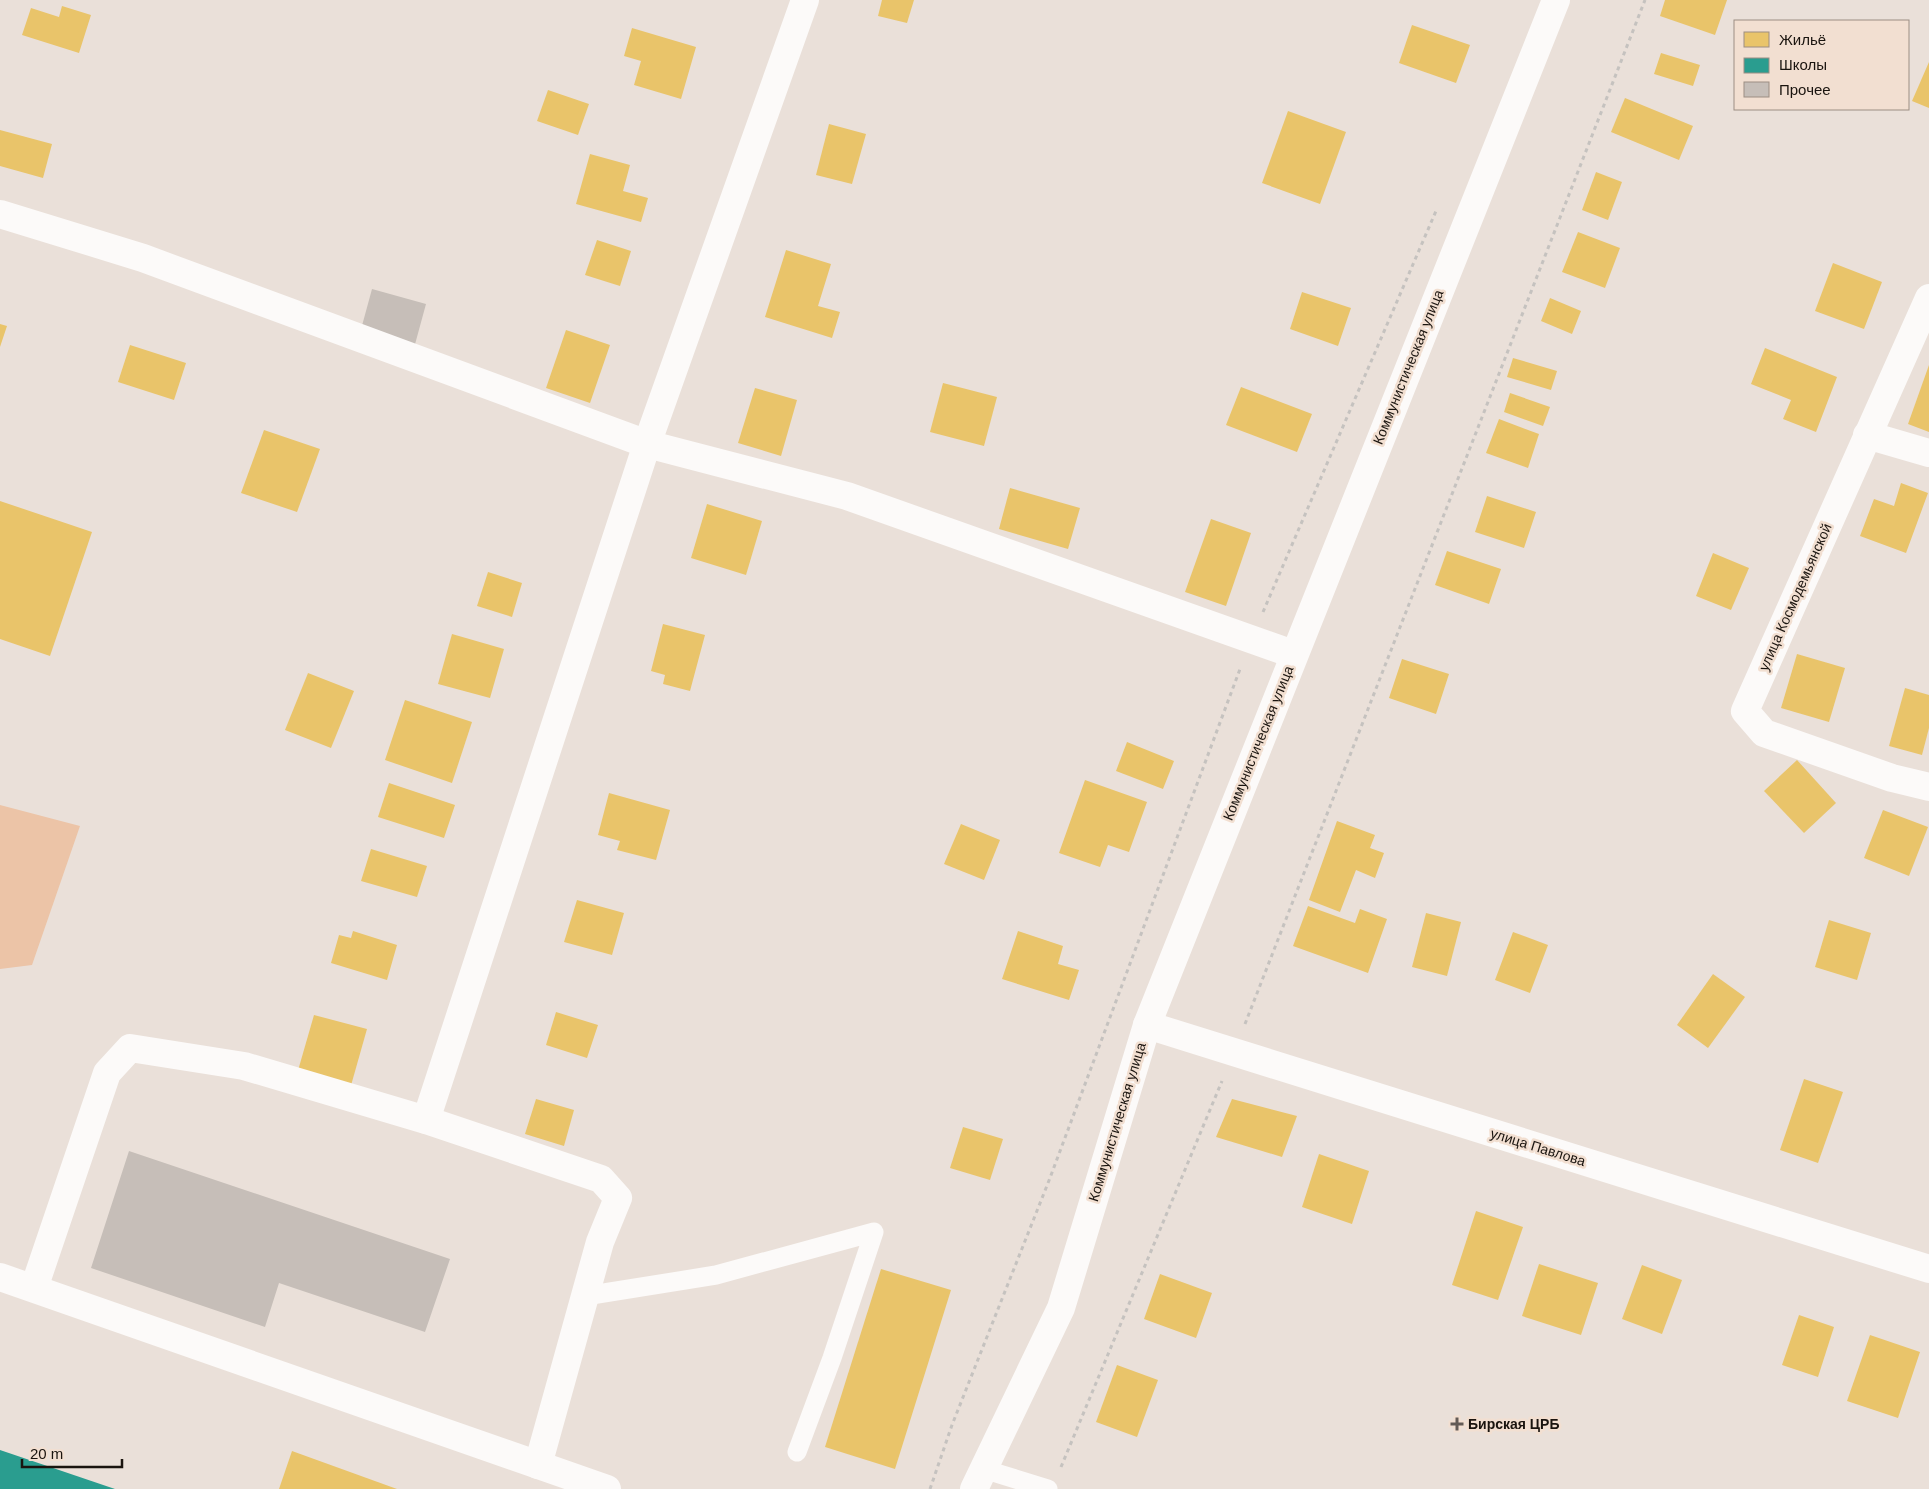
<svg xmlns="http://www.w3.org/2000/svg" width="1929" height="1489" font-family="Helvetica,sans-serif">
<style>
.green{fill:#ecc4a7}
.homes{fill:#e9c46a}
.schools{fill:#2a9d8f}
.building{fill:#c6beb8}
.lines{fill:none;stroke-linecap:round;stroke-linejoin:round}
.path{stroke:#c5c2bf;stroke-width:3;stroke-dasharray:4 4;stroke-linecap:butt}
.lane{stroke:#fcfaf9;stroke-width:19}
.street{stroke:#fcfaf9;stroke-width:28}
.poi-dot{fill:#635b56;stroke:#f2dfd1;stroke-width:2}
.labels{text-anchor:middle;stroke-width:5;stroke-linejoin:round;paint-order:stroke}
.street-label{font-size:14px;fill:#1a140f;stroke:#f2dfd1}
.poi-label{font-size:14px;font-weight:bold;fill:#1a140f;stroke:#f2dfd1;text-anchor:start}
</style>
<rect width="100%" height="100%" fill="#eae0d9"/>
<polygon class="green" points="0,805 80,826 32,965 0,969"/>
<g class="homes">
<polygon points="882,0 914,0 907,23 878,16"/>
<polygon points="1665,0 1727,0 1715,35 1660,16"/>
<polygon points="62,6 91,15 79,53 22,35 31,8 59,17"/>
<polygon points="1412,25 1470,45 1456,83 1399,63"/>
<polygon points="632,28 696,47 681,99 634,85 641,61 624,56"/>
<polygon points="1661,53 1700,65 1693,86 1654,74"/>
<polygon points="1929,62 1929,108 1912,101"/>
<polygon points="548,90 589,104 578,135 537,121"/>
<polygon points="1625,98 1693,126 1679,160 1611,132"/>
<polygon points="1288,111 1346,132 1320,204 1262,183"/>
<polygon points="829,124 866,134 852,184 816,175"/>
<polygon points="0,130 52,144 43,178 0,166"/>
<polygon points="590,154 630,165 623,191 648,198 641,222 576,204"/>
<polygon points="1596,172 1622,182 1608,220 1582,210"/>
<polygon points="1578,232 1620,248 1605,288 1562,272"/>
<polygon points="597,240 631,251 620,286 585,275"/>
<polygon points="786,250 831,264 818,306 840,312 832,338 765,317"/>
<polygon points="1833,263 1882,282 1864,329 1815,311"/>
<polygon points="1302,292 1351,308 1338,346 1290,329"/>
<polygon points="1550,298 1581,311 1572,334 1541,321"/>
<polygon points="0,324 7,326 0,347"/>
<polygon points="566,330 610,345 590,403 546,388"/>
<polygon points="130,345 186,363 174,400 118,382"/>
<polygon points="1765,348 1837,377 1816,432 1783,419 1791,400 1751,384"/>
<polygon points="1513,358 1557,371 1551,390 1507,377"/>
<polygon points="1929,365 1929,432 1908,424"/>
<polygon points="943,383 997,397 984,446 930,432"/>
<polygon points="1241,387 1312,414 1297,452 1226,425"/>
<polygon points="755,388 797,400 781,456 738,443"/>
<polygon points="1510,393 1550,407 1543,426 1504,412"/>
<polygon points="1499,419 1539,434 1528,468 1486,453"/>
<polygon points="264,430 320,449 297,512 241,493"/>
<polygon points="1901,483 1928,493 1906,553 1860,536 1874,499 1894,506"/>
<polygon points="1010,488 1080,508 1068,549 999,529"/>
<polygon points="1487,496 1536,512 1524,548 1475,532"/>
<polygon points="0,501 92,532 50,656 0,639"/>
<polygon points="707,504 762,521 746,575 691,558"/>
<polygon points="1211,519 1251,533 1226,606 1185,592"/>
<polygon points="1447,551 1501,569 1489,604 1435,585"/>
<polygon points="1713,553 1749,568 1731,610 1696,596"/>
<polygon points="488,572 522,583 512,617 477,606"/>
<polygon points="663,624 705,635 690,691 663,684 665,675 651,671"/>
<polygon points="452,634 504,649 490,698 438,684"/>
<polygon points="1797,654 1845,668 1829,722 1781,708"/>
<polygon points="1402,659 1449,674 1436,714 1389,698"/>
<polygon points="308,673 354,691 331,748 285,730"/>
<polygon points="1905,688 1929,695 1929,728 1922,755 1889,746"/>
<polygon points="405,700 472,722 452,783 385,760"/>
<polygon points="1127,742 1174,761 1163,789 1116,771"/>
<polygon points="1797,760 1836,803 1804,833 1764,791"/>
<polygon points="1085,780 1147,802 1129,852 1108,845 1100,867 1059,853"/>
<polygon points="389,783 455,805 444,838 378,817"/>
<polygon points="609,793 670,810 656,860 617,850 620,841 598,835"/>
<polygon points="1883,810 1928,827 1909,876 1864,858"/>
<polygon points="1337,821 1375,835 1370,848 1384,853 1375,878 1356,870 1340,912 1309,900"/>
<polygon points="961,824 1000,840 984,880 944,864"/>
<polygon points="371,849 427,866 417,897 361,881"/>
<polygon points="577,900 624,913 612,955 564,942"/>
<polygon points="1308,906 1355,923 1360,909 1387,919 1368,973 1293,946"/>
<polygon points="1426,913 1461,922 1447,976 1412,967"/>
<polygon points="1829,920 1871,933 1857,980 1815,967"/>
<polygon points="353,931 397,945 387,980 331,963 339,935 351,938"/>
<polygon points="1018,931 1063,946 1058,964 1079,970 1069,1000 1002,979"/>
<polygon points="1513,932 1548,945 1530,993 1495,980"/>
<polygon points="1713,974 1745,997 1708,1048 1677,1025"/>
<polygon points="556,1012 598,1025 587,1058 546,1045"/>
<polygon points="314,1015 367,1029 350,1089 297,1074"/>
<polygon points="1804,1079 1843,1092 1818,1163 1780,1150"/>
<polygon points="536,1099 574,1110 564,1146 525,1134"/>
<polygon points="1232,1099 1297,1116 1282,1157 1216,1137"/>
<polygon points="963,1127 1003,1139 990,1180 950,1168"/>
<polygon points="1319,1154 1369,1171 1352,1224 1302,1207"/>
<polygon points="1476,1211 1523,1227 1498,1300 1452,1285"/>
<polygon points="1539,1264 1598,1283 1581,1335 1522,1316"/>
<polygon points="1642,1265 1682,1280 1662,1334 1622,1319"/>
<polygon points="881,1269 951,1290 895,1469 825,1447"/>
<polygon points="1160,1274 1212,1293 1196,1338 1144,1319"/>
<polygon points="1799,1315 1834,1327 1818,1377 1782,1365"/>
<polygon points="1870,1335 1920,1352 1898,1418 1847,1401"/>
<polygon points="1117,1365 1158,1380 1137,1437 1096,1422"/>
<polygon points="292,1451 397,1489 279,1489"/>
</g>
<polygon class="schools" points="0,1450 115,1489 0,1489"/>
<g class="building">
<polygon points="372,289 426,304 414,348 360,333"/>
<polygon points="129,1151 450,1259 425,1332 279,1283 265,1327 91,1268"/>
</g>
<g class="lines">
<g class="path">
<polyline points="1263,612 1436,211"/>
<polyline points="1245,1024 1645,0"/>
<polyline points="1061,1467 1222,1081"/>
<polyline points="930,1489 952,1425 1050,1178 1240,669"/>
</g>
<g class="lane">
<polyline points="585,1296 716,1275 874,1232 832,1358 797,1452"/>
<polyline points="983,1469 1048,1489"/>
</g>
<g class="street">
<polyline points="0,214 143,258 647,444 847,496 1293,654"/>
<polyline points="1929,298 1745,711 1764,733 1892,778 1929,787"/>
<polyline points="1867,435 1929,453"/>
<polyline points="1147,1025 1929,1269"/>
<polyline points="426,1120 647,444 805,0"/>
<polyline points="0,1277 607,1489"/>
<polyline points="34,1288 107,1073 130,1048 244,1066 426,1120 601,1179 618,1198 600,1242 538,1465"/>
<polyline points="974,1489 1061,1308 1147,1025 1556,0"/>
</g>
</g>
<path class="poi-dot" d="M1454.5 1416.5h5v5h5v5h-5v5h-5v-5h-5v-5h5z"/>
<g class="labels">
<g class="street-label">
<text transform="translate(1408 367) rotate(-68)" y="5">Коммунистическая улица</text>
<text transform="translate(1795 597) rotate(-66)" y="5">улица Космодемьянской</text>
<text transform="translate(1258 743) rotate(-68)" y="5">Коммунистическая улица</text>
<text transform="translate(1117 1122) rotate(-73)" y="5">Коммунистическая улица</text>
<text transform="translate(1538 1147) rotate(17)" y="5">улица Павлова</text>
</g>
<g class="poi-label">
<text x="1468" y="1429">Бирская ЦРБ</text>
</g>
</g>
<rect x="1734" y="20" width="175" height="90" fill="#f2dfd1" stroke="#9c8e83"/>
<rect x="1744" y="32" width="25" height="15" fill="#e9c46a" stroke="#9c8e83"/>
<text x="1779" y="45" font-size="15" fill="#1a140f">Жильё</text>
<rect x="1744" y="58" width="25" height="15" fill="#2a9d8f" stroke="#9c8e83"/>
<text x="1779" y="70" font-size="15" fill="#1a140f">Школы</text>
<rect x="1744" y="82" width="25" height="15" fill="#c6beb8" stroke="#9c8e83"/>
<text x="1779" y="95" font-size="15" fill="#1a140f">Прочее</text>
<path d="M22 1459v8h100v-8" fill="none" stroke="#1a140f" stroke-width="2.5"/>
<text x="30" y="1459" font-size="15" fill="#1a140f" stroke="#f2dfd1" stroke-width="4" paint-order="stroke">20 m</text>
</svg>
